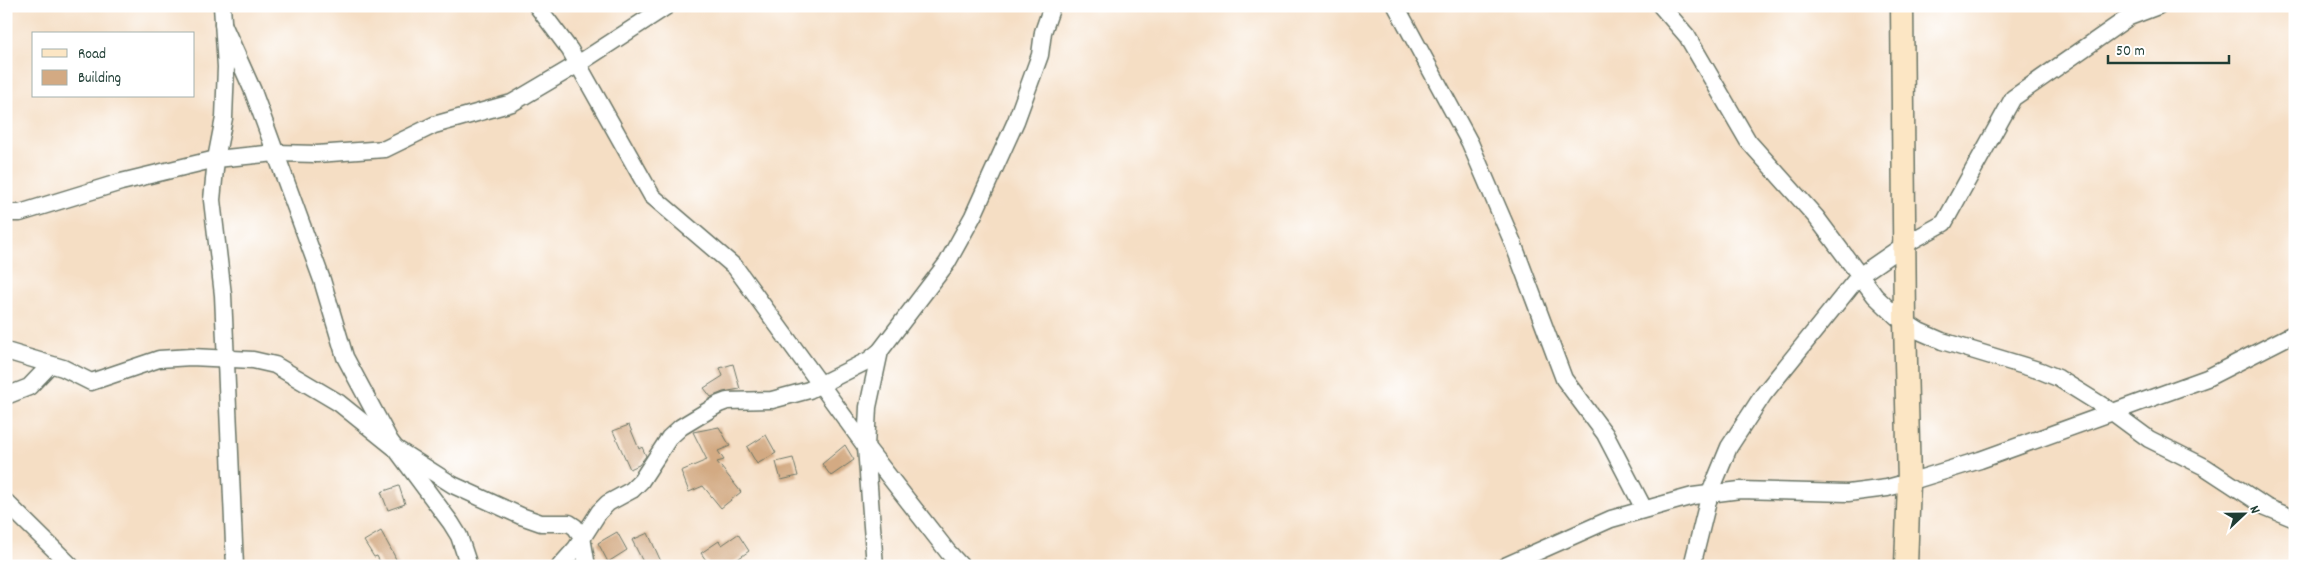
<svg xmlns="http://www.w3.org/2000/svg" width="2301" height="572" font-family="Dekko,sans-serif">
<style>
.building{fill:#d3aa83}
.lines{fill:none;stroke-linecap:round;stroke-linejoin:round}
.street-casing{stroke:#6a7566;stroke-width:19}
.secondary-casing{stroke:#6a7566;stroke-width:25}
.street{stroke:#fff;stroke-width:16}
.secondary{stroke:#fce6c4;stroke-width:22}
</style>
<rect width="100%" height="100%" fill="#fff"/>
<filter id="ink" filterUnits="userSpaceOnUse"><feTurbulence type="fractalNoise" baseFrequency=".02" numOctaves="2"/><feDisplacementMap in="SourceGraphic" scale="10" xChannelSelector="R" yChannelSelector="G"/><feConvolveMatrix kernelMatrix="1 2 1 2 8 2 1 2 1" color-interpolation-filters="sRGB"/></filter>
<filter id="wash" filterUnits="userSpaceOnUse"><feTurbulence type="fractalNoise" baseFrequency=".0096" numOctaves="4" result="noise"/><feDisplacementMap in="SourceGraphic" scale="20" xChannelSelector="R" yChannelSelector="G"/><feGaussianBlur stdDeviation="1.12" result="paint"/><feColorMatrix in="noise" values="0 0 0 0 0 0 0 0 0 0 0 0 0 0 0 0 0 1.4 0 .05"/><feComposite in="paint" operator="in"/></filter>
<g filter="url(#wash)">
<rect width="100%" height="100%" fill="#f5dec4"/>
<g id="blocks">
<g class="building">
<polygon points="733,364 740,389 723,392 711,397 704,388 723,376 720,368"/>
<polygon points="629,425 639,449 642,447 646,456 639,465 630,469 613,431"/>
<polygon points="719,427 730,446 718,451 724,460 717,462 741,492 721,508 703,486 689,492 681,471 707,460 693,432"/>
<polygon points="766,435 776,453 757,464 747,447"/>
<polygon points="845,445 854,460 831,476 822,464"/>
<polygon points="793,458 798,476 781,480 776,462"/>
<polygon points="399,486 405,504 388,510 381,492"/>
<polygon points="381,531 394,555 399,566 382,566 377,556 374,557 364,541"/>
<polygon points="617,532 627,550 608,562 598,543"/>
<polygon points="648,533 663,566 645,566 632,540"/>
<polygon points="738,534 749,551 728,566 710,566 701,553 719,541 722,545"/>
</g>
</g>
</g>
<g filter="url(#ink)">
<use href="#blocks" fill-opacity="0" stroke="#6a7566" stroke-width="1"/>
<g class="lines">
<defs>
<g id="street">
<polyline points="222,6 226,67 224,118 216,159 212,200 223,295 235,566"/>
<polyline points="537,6 570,50 652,196 735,267 866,447 948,552 961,566"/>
<polyline points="1396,6 1470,143 1513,243 1564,379 1605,434 1644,509"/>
<polyline points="1661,6 1687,36 1748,141 1816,217 1875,296 1897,317 1919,331 1942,341 2041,371 2058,378 2111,411 2149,439 2205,467 2266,507 2295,519"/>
<polyline points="223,24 253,91 322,280 345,357 390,441 451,523 459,536 469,566"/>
<polyline points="6,213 20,213 121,182 216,159 276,153 317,154 385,149 434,125 512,103 578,64 667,6"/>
<polyline points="6,351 63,368 91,382 159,359 191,357 253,360 275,365 339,403 395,448 453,485 521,516 541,523 569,523 575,527 582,537 587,566"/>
<polyline points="6,396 29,387 50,365"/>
<polyline points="6,502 71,566"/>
<polyline points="560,566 576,548 599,512 608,503 632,490 641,481 669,438 681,427 719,404 727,401 772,400 809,390 869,360 880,351 947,263 973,216 1016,121 1040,55 1043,32 1052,6"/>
<polyline points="875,566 866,447 868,407 880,351"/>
<polyline points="1505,566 1611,519 1693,496 1740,490 1848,493 1887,488 1909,482 1980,460 2207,378 2295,333"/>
<polyline points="1692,566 1710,493 1729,447 1763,395 1859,276 1904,245 1944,223 2013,98 2129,17 2158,6"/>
</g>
<polyline id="secondary" points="1902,6 1905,322 1909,482 1906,566"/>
</defs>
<use href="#street" class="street-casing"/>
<use href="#secondary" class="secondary-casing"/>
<use href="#street" class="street"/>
<use href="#secondary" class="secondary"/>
</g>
</g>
<rect width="2301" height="572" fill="none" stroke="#fff" stroke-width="25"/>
<rect x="32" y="32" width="162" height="65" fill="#ffffff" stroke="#a5b1ae"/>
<rect x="42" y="49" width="25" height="8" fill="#fce6c4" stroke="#a5b1ae"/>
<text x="78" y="58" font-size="15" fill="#1f3d34">Road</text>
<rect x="42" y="70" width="25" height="15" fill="#d3aa83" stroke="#a5b1ae"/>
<text x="78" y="82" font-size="15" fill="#1f3d34">Building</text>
<g transform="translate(2244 514) rotate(68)" stroke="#ffffff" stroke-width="4" paint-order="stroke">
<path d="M0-4L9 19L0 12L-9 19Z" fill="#1f3d34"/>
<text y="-8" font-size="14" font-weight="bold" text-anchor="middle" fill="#1f3d34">N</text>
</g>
<path d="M2108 55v8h121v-8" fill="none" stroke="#1f3d34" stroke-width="2.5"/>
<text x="2116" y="55" font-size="15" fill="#1f3d34" stroke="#ffffff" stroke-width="4" paint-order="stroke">50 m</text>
</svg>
